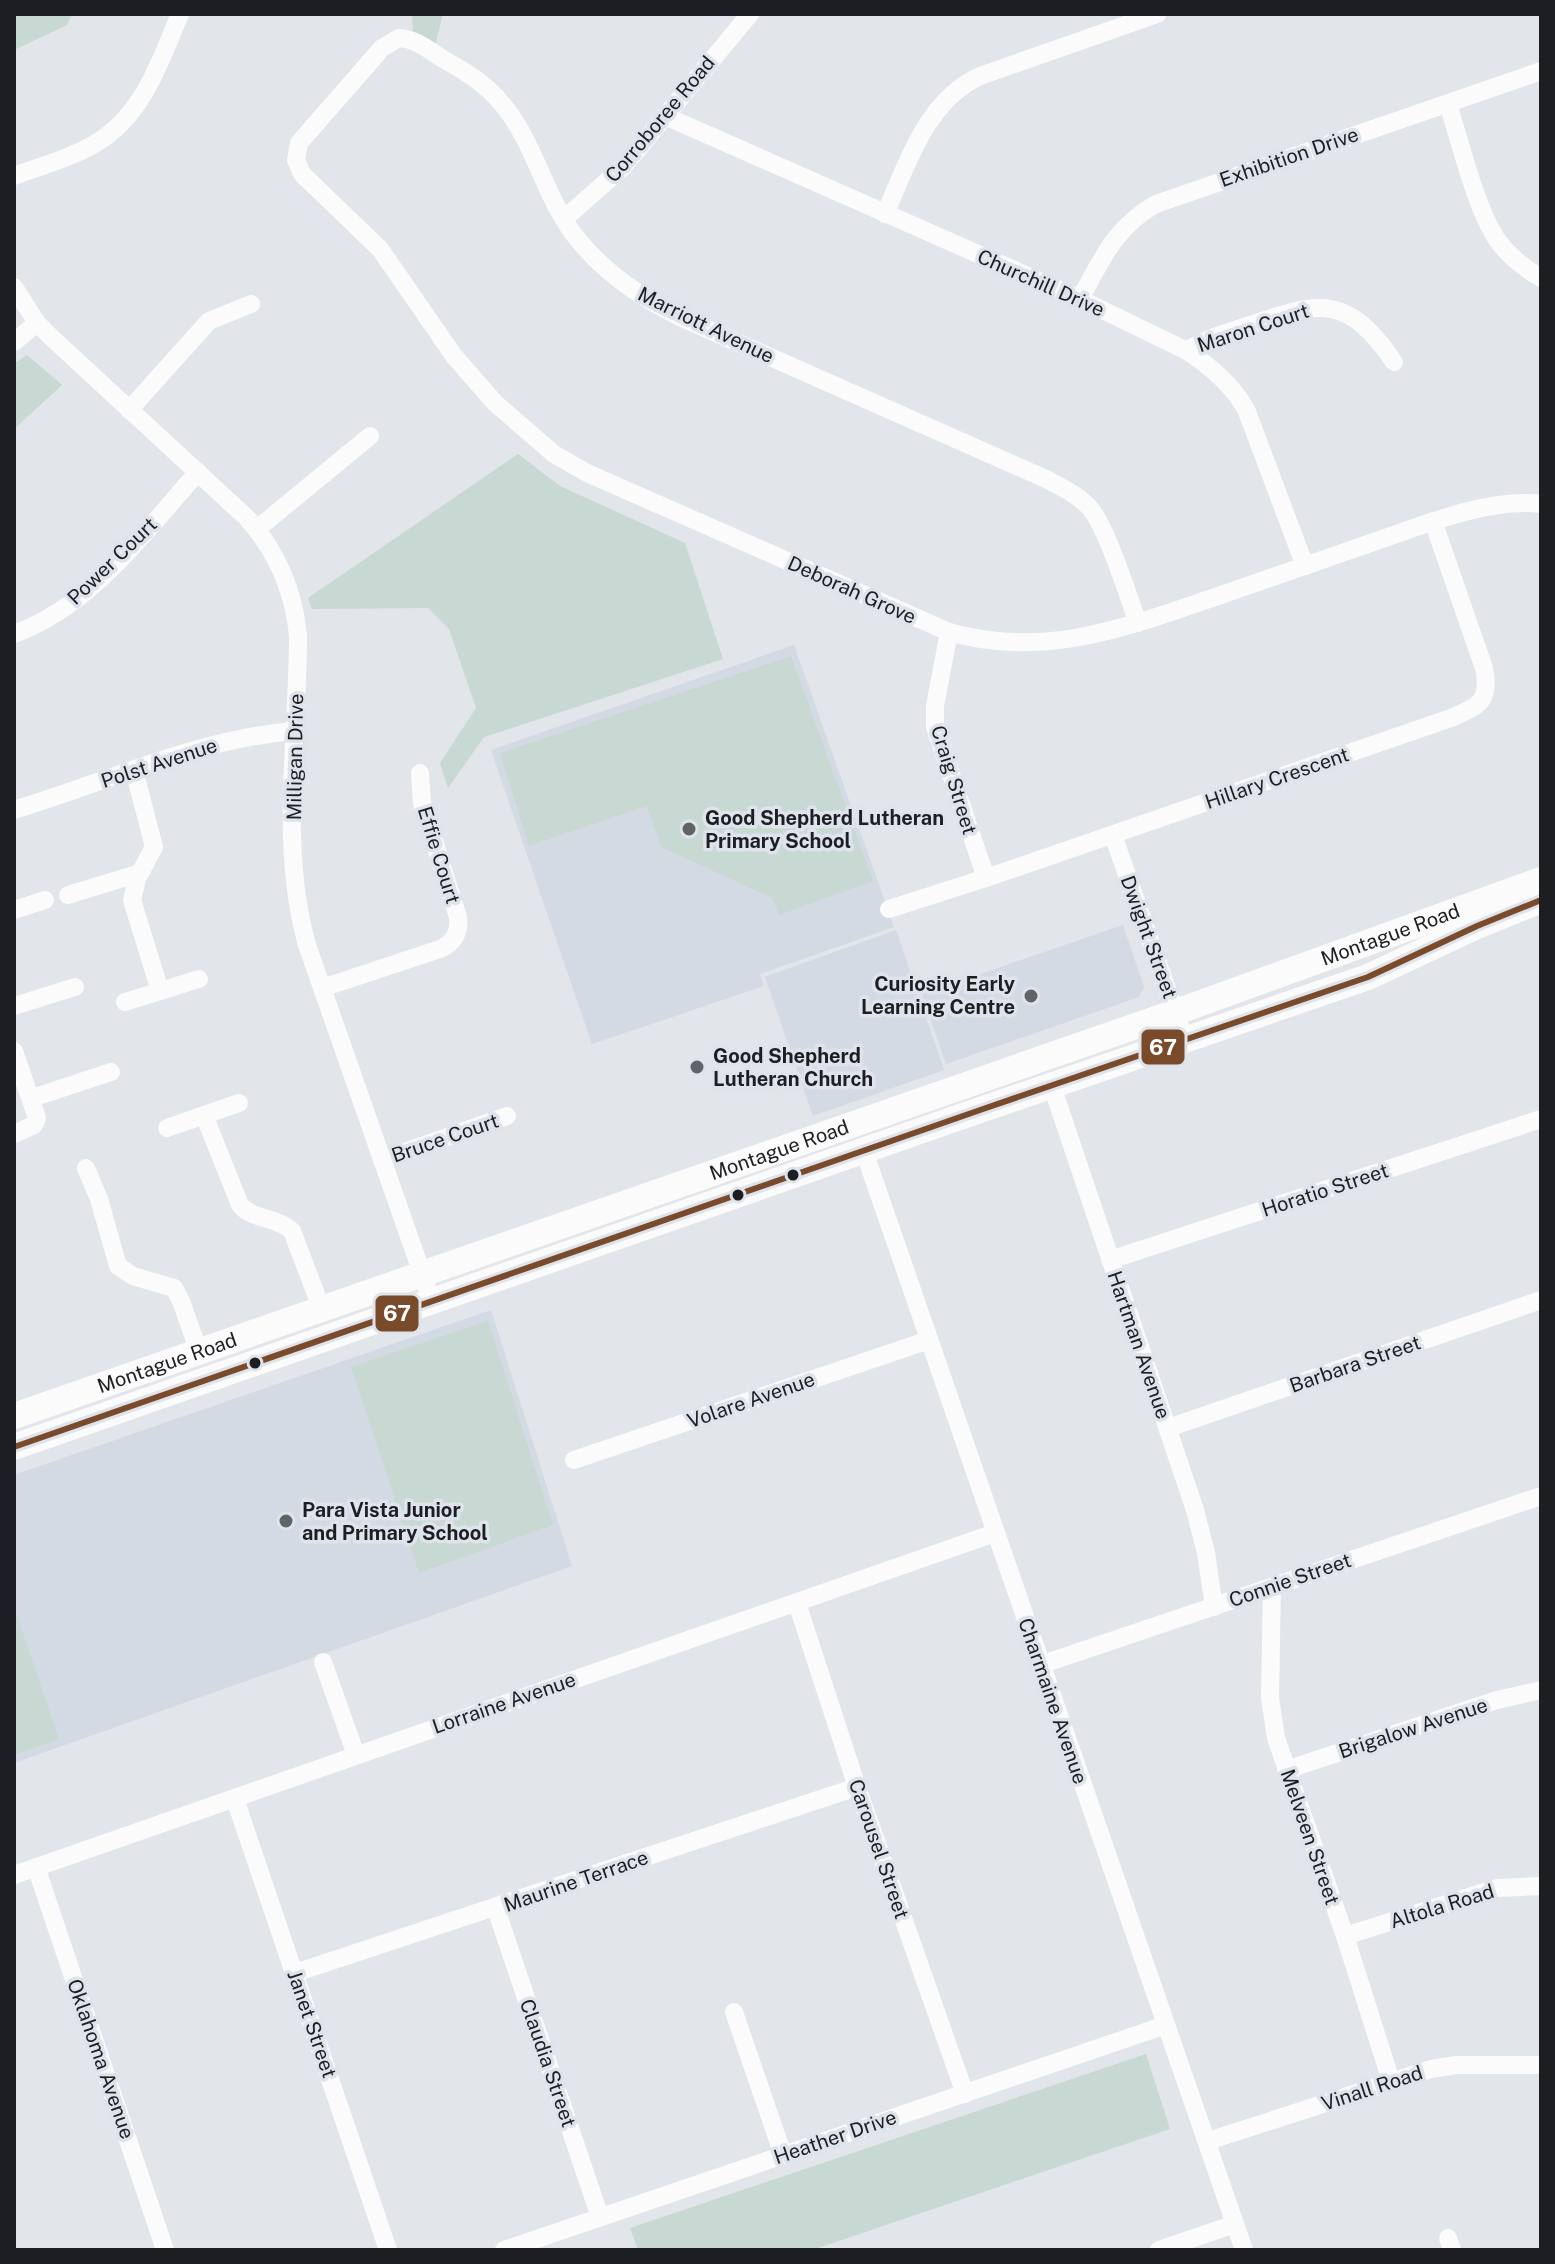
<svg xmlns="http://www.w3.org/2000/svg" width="1555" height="2264" font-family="'Public Sans',sans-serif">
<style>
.built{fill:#d3dae4}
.green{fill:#c8d8d2}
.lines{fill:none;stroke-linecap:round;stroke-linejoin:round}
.street{stroke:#fbfbfc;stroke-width:18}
.secondary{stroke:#fbfbfc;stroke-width:26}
.bus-1-casing{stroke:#dfe4ec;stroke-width:12}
.bus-1{stroke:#7a4b2a;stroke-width:6}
.poi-dot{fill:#616467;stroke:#dfe4ec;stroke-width:3}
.bus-dot{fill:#1c1e21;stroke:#dfe4ec;stroke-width:3}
.labels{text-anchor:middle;stroke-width:7;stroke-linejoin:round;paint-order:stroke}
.street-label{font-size:20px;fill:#1c1e21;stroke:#dfe4ec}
.poi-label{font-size:20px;font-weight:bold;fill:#1c1e21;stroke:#dfe4ec;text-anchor:start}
.line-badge{stroke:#dfe4ec;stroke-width:3}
.badge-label{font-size:22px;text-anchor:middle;font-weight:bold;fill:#fff}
</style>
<rect width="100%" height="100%" fill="#e2e5e9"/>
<g class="built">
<polygon points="794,645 894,927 760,974 764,986 592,1044 491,750"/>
<polygon points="1123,925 1144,987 1139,997 946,1064 922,994"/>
<polygon points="896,930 944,1070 813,1116 765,977"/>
<polygon points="491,1310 572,1566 14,1763 14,1475"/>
</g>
<g class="green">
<polygon points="14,14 72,14 67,25 14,50"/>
<polygon points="412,14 443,14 435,46 413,33"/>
<polygon points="27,355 62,385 14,429 14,364"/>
<polygon points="518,454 560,486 685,543 723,659 484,737 448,788 440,763 476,708 449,629 428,608 312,609 308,598"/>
<polygon points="791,656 873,881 779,915 772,898 661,847 647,806 529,846 500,753"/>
<polygon points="488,1321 553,1525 419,1573 351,1367"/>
<polygon points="14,1607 59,1739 14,1755"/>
<polygon points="1146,2054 1170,2129 812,2250 638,2250 630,2228"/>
</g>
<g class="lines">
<g class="street">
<path d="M1448,104c12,37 28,106 50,137 11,15 26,27 43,37"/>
<path d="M665,116l415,183 107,52c23,15 45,34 59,58l59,157"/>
<path d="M14,176c27,-10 57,-18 82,-33 47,-28 64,-81 84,-129"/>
<path d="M885,214c23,-51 41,-113 95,-138l177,-62"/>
<polyline points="564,219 623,167 750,14"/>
<path d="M14,287l23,36 14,14 196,181c30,34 47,73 51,118 0,103 -19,208 9,309l125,357"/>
<path d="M1080,299c22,-40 35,-72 76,-95l385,-133"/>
<polyline points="14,342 37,323"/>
<path d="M1187,351c18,-13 43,-19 63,-26 71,-24 97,-31 144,37"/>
<polyline points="129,410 209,321 251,304"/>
<polyline points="257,529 370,436"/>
<path d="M1138,623c-10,-27 -32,-99 -50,-117 -12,-12 -27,-19 -42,-27l-364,-161c-43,-21 -81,-47 -110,-86 -32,-45 -41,-104 -83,-142 -14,-13 -30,-22 -46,-31 -14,-9 -27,-20 -44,-21l-17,10 -83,95 -3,17 6,14 78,75 74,107 41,47 59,51 33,19 362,159c97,28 181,-6 272,-37 55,-19 111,-38 167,-58 45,-16 105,-39 153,-33"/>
<polyline points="949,632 935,706 935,727 986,878"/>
<path d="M14,634c78,-28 131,-103 184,-162"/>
<polyline points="134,770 154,847 137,879 132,900 160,991"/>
<path d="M14,810c93,-28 183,-71 280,-79"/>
<polyline points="1113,835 1185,1040"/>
<polyline points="68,895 140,873"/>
<path d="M889,909l97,-31 465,-160c28,-12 40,-17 33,-50l-51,-147"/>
<polyline points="14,910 45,900"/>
<path d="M322,988l118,-39c14,-6 20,-17 18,-32l-36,-114 -2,-30"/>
<polyline points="125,1002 199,979"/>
<polyline points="14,1006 75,987"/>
<polyline points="14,1051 37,1118 34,1125 14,1134"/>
<polyline points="1052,1086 1195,1510 1206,1553 1214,1607"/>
<polyline points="32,1098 111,1072"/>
<path d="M204,1115l36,90c13,15 37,12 52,26l30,79"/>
<polyline points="167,1128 239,1103"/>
<polyline points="864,1151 1244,2250"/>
<polyline points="382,1160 507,1116"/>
<polyline points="86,1168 99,1199 118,1266 133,1276 174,1288 181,1301 199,1352"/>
<polyline points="1110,1260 1541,1119"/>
<polyline points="1168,1428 1541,1300"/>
<polyline points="574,1460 929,1340"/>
<polyline points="1272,1587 1270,1698 1276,1738 1345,1936 1391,2081"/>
<polyline points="797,1603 857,1787 965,2094"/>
<polyline points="323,1662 356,1755"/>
<polyline points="1040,1665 1541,1496"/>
<polyline points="1286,1770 1497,1700 1541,1690"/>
<polyline points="235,1799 388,2250"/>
<polyline points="36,1867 165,2250"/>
<polyline points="14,1875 995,1533"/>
<polyline points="496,1909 600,2217"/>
<polyline points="1345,1936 1497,1888 1541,1886"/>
<polyline points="295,1973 857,1787"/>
<polyline points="734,2012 783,2155"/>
<polyline points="1208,2141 1431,2069 1456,2065 1541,2065"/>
<polyline points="1448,2238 1452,2250"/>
<polyline points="504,2250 1166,2025"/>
<polyline points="1159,2250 1235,2224"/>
</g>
<g class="secondary">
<path id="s1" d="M14,1416l1162,-404 365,-132"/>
<polyline points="14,1447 983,1109 1368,977 1477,926 1541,900"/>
</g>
<defs>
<polyline id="bus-1" points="14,1447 983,1109 1368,977 1477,926 1541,900"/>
</defs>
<use href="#bus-1" class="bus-1-casing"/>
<use href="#bus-1" class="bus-1"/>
</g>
<g class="poi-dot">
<circle cx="689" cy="829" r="8"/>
<circle cx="1031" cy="996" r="8"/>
<circle cx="697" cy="1067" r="8"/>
<circle cx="286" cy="1521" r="8"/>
</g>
<g class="bus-dot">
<circle cx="793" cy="1175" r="7"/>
<circle cx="738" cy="1195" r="7"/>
<circle cx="255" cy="1363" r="7"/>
</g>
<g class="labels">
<g class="street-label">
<text transform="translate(660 119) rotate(-50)" y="7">Corroboree Road</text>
<text transform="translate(1289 157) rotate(-19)" y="7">Exhibition Drive</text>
<text transform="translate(1041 283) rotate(24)" y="7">Churchill Drive</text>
<text transform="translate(706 325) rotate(26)" y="7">Marriott Avenue</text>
<text transform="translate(1253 328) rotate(-18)" y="7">Maron Court</text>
<text transform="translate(112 561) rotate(-44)" y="7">Power Court</text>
<text transform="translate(852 590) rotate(24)" y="7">Deborah Grove</text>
<text transform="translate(295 757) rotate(-89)" y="7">Milligan Drive</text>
<text transform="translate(159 763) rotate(-18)" y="7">Polst Avenue</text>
<text transform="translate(1277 778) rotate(-19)" y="7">Hillary Crescent</text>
<text transform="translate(954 780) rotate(73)" y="7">Craig Street</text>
<text transform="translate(439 855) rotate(73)" y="7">Effie Court</text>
<text dy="7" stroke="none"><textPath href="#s1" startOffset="1458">Montague Road</textPath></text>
<text transform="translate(1149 937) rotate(70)" y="7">Dwight Street</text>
<text transform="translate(445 1138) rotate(-19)" y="7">Bruce Court</text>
<text dy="7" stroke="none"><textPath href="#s1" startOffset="810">Montague Road</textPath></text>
<text transform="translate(1325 1190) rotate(-18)" y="7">Horatio Street</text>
<text transform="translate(1139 1345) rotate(71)" y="7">Hartman Avenue</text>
<text dy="7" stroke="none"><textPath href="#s1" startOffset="162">Montague Road</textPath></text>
<text transform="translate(1355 1364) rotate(-19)" y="7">Barbara Street</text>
<text transform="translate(751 1400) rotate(-19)" y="7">Volare Avenue</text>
<text transform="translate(1290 1580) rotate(-19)" y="7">Connie Street</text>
<text transform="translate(1053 1701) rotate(71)" y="7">Charmaine Avenue</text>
<text transform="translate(504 1703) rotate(-19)" y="7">Lorraine Avenue</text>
<text transform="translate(1413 1728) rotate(-18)" y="7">Brigalow Avenue</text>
<text transform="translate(1310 1837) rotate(71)" y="7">Melveen Street</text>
<text transform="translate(879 1849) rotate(71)" y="7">Carousel Street</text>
<text transform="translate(576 1881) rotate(-19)" y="7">Maurine Terrace</text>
<text transform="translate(1442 1906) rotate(-17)" y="7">Altola Road</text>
<text transform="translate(312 2024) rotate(71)" y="7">Janet Street</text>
<text transform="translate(101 2059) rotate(71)" y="7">Oklahoma Avenue</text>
<text transform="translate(548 2063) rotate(71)" y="7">Claudia Street</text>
<text transform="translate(1372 2088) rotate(-18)" y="7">Vinall Road</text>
<text transform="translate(835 2137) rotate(-19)" y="7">Heather Drive</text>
</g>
<g class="poi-label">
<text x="705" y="825">Good Shepherd Lutheran<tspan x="705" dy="23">Primary School</tspan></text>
<text x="1015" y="991" text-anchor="end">Curiosity Early<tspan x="1015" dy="23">Learning Centre</tspan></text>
<text x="713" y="1063">Good Shepherd<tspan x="713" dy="23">Lutheran Church</tspan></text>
<text x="302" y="1517">Para Vista Junior<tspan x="302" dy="23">and Primary School</tspan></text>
</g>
</g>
<g class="line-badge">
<rect x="1140" y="1028" width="46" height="38" rx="8" fill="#7a4b2a"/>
<rect x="374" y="1294" width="46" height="39" rx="8" fill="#7a4b2a"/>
</g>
<g class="badge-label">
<text x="1163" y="1055">67</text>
<text x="397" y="1321">67</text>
</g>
<rect width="1555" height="2264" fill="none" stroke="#1c1e21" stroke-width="32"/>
</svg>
